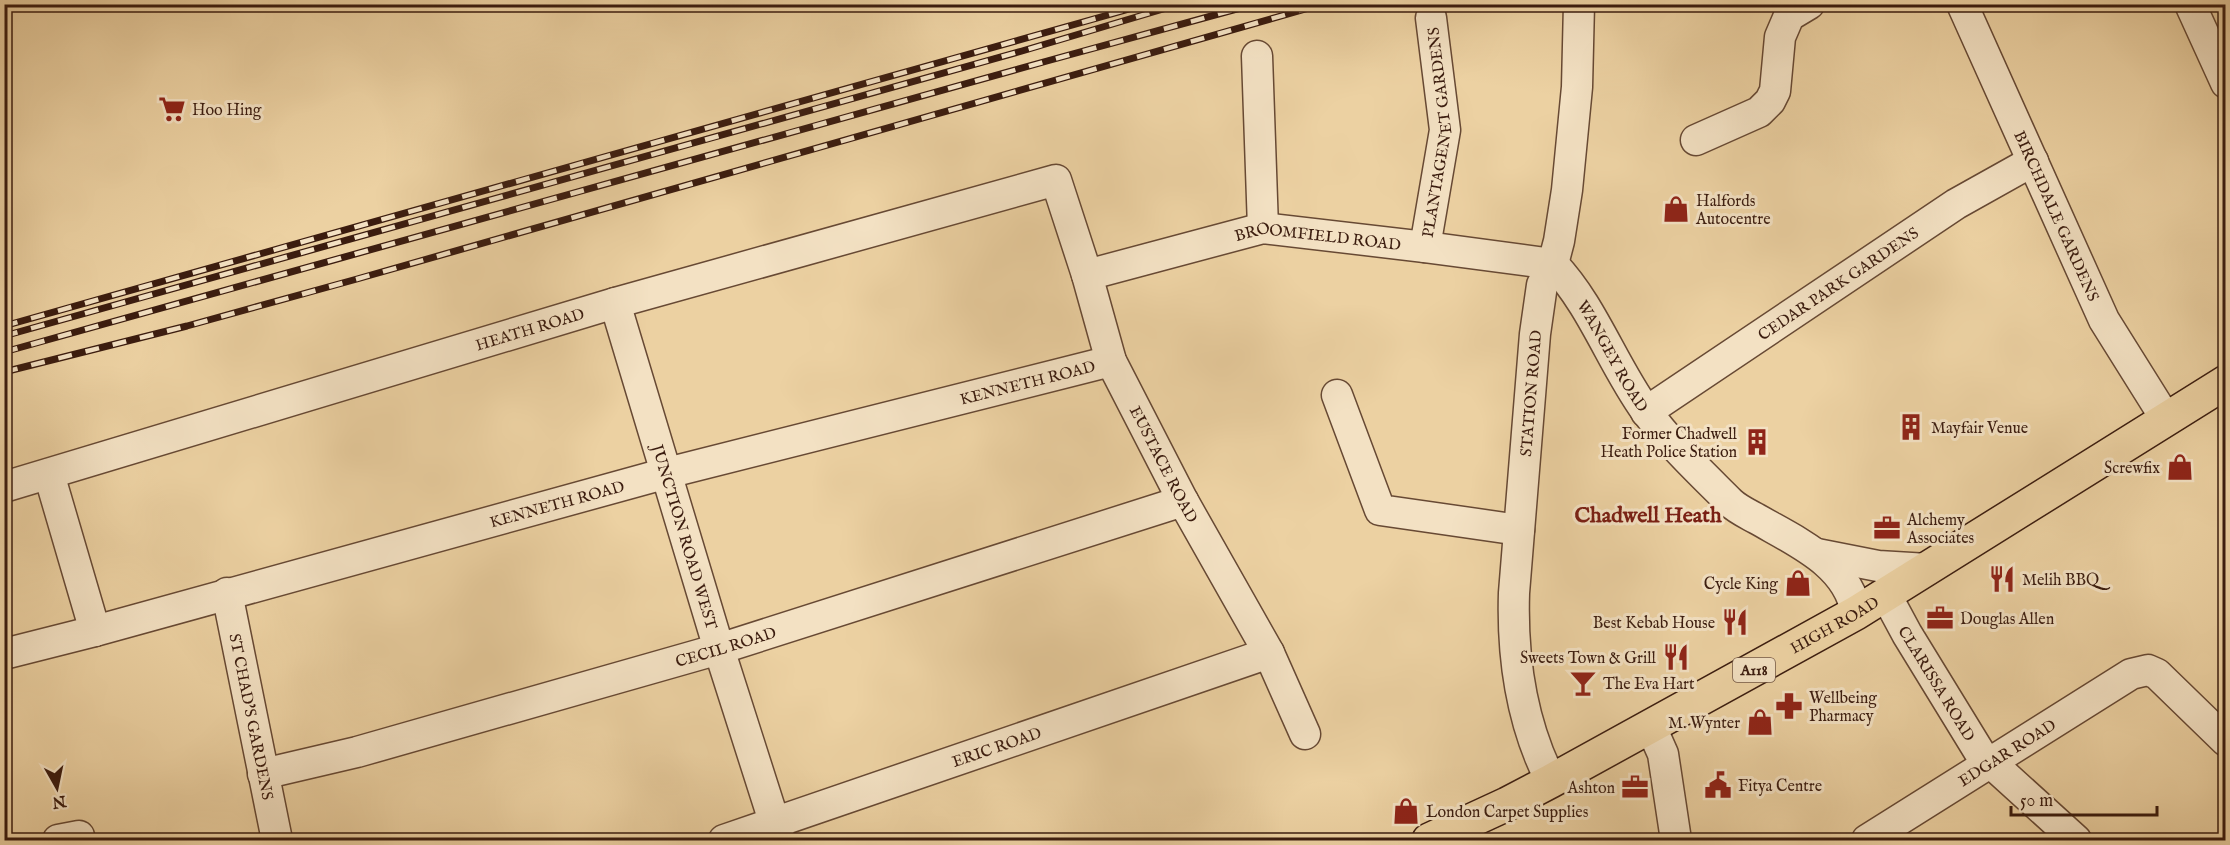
<svg xmlns="http://www.w3.org/2000/svg" width="2230" height="845" font-family="'IM FELL English',serif">
<style>
.lines{fill:none;stroke-linecap:round;stroke-linejoin:round}
.minor-casing{stroke:#674934;stroke-width:33}
.major-casing{stroke:#3b1c0f;stroke-width:36}
.minor{stroke:#f3e1c3;stroke-width:30}
.major{stroke:#ecd1a2;stroke-width:33}
.rail-casing{stroke:#3b1c0f;stroke-width:7}
.rail{stroke:#f3e1c3;stroke-width:4.5;stroke-dasharray:14;stroke-linecap:butt}
.labels{text-anchor:middle;stroke-width:6;stroke-linejoin:round;paint-order:stroke}
.shield{fill:#f3e1c3;stroke:#725745;stroke-width:1.5}
.shield-label{font-size:15px;font-weight:bold;fill:#3b1c0f}
.poi-label{font-size:16px;fill:#3b1c0f;stroke:#f3e1c3;text-anchor:start}
.street-label{font-size:16px;fill:#3b1c0f;stroke:#f3e1c3}
.district-label{font-size:22px;font-weight:bold;fill:#7a1f14;stroke:#f3e1c3}
</style>
<rect width="100%" height="100%" fill="#ecd1a2"/>
<filter id="stains"><feTurbulence type="fractalNoise" baseFrequency=".00333" numOctaves="4"/><feColorMatrix values="0 0 0 0 .2 0 0 0 0 .09 0 0 0 0 .02 0 0 0 .5 -.17"/></filter>
<radialGradient id="worn" r=".72"><stop offset=".6" stop-color="#630" stop-opacity="0"/><stop offset="1" stop-color="#630" stop-opacity=".3"/></radialGradient>
<g class="lines">
<defs>
<g id="minor">
<path id="s1" d="M1962,4l142,316 62,99"/>
<polyline points="2190,4 2226,83"/>
<polyline points="1257,56 1263,228"/>
<polyline points="1696,140 1759,112 1770,101 1775,91 1780,37 1789,16 1809,4"/>
<path id="s2" d="M1425,247l20,-117 -14,-112"/>
<path id="s3" d="M1553,264c40,42 59,100 93,147 24,33 55,62 84,91 7,7 18,12 27,17 38,22 92,45 99,94"/>
<path id="s4" d="M1087,275l176,-47 162,19 128,17"/>
<path id="s5" d="M615,303l104,346 61,191"/>
<polyline points="1337,395 1380,510 1519,530"/>
<path id="s6" d="M1646,412l310,-208 77,-43"/>
<polyline points="49,474 95,631"/>
<path id="s7" d="M4,487l611,-184 441,-123 31,95 24,86 72,140 86,152 36,81"/>
<polyline points="1817,554 1878,566 1928,569"/>
<path id="s8" d="M227,593l50,247"/>
<path id="s9" d="M1886,595l21,39 73,119 96,87"/>
<path id="s10" d="M4,654l91,-23 572,-158 444,-112"/>
<polyline points="1651,727 1663,754 1676,840"/>
<path id="s11" d="M263,774l94,-22 362,-103 464,-148"/>
<path id="s12" d="M1551,781c-29,-57 -39,-124 -37,-188l21,-259 7,-49 11,-21 6,-23 8,-51 10,-103 2,-83"/>
<polyline points="58,840 79,836 79,840"/>
<path id="s13" d="M724,840l545,-187"/>
<path id="s14" d="M1867,840l264,-166 17,-4 9,4 69,67"/>
</g>
<g id="major">
<path id="s15" d="M1429,840l78,-36 44,-23 305,-168 370,-231"/>
</g>
</defs>
<use href="#minor" class="minor-casing"/>
<use href="#major" class="major-casing"/>
<use href="#minor" class="minor"/>
<use href="#major" class="major"/>
<defs>
<g id="rail">
<polyline points="4,326 1147,4"/>
<polyline points="4,336 1022,51 1180,4"/>
<polyline points="4,352 1047,61 1255,4"/>
<polyline points="4,372 187,326 357,279 1323,4"/>
</g>
</defs>
<use href="#rail" class="rail-casing"/>
<use href="#rail" class="rail"/>
</g>
<defs>
<symbol id="supermarket-bare" viewBox="-9 -9 18 18"><path d="M-6-5.5h2.5l.6 2H6L4.5 2H-2.5L-4.4-4H-6ZM-1.5 3.2a1.3 1.3 0 1 0 .1 0ZM3 3.2a1.3 1.3 0 1 0 .1 0Z" fill="#8f2418" stroke="#f3e1c3" stroke-width="2.5" paint-order="stroke"/></symbol>
<symbol id="shop-bare" viewBox="-9 -9 18 18"><path d="M-5-2.5h2.3a2.7 3.5 0 0 1 5.4 0H5L5.5 6h-11ZM-1.5-2.5h3a1.5 2.3 0 0 0-3 0Z" fill="#8f2418" stroke="#f3e1c3" stroke-width="2.5" paint-order="stroke"/></symbol>
<symbol id="building-bare" viewBox="-9 -9 18 18"><path d="M-4-6H4V6H1V3H-1V6H-4ZM-2.5-4.3h1.7v1.8h-1.7ZM.8-4.3h1.7v1.8H.8ZM-2.5-1h1.7V.8h-1.7ZM.8-1h1.7V.8H.8Z" fill="#8f2418" stroke="#f3e1c3" stroke-width="2.5" paint-order="stroke"/></symbol>
<symbol id="office-bare" viewBox="-9 -9 18 18"><path d="M-6-3h4V-5.5h4V-3h4V5H-6ZM-1-4.5V-3h2v-1.5ZM-6 0V1H6V0Z" fill="#8f2418" stroke="#f3e1c3" stroke-width="2.5" paint-order="stroke"/></symbol>
<symbol id="restaurant-bare" viewBox="-9 -9 18 18"><path d="M-5-6h1v4h1v-4h1v4h1v-4h1v5L-1.5 .5V6h-2V.5L-5-1ZM5-6V6H3V1.5H1.5Q1.5-4 5-6Z" fill="#8f2418" stroke="#f3e1c3" stroke-width="2.5" paint-order="stroke"/></symbol>
<symbol id="bar-bare" viewBox="-9 -9 18 18"><path d="M-6-5H6L.8 .8V4.5H3.5V6h-7V4.5H-.8V.8Z" fill="#8f2418" stroke="#f3e1c3" stroke-width="2.5" paint-order="stroke"/></symbol>
<symbol id="pharmacy-bare" viewBox="-9 -9 18 18"><path d="M-2-6h4v4h4v4h-4v4h-4v-4h-4v-4h4Z" fill="#8f2418" stroke="#f3e1c3" stroke-width="2.5" paint-order="stroke"/></symbol>
<symbol id="civic-bare" viewBox="-9 -9 18 18"><path d="M-.6-6.5H3V-4.5H.6V-3L4-1V1h2V6H-6V1h2V-1L-.6-3ZM-1.2 2.5V6h2.4V2.5Z" fill="#8f2418" stroke="#f3e1c3" stroke-width="2.5" paint-order="stroke"/></symbol>
</defs>
<g fill-rule="evenodd">
<use href="#supermarket-bare" x="153" y="90" width="38" height="38"/>
<use href="#shop-bare" x="1657" y="190" width="38" height="38"/>
<use href="#building-bare" x="1892" y="408" width="38" height="38"/>
<use href="#building-bare" x="1738" y="423" width="38" height="38"/>
<use href="#shop-bare" x="2161" y="448" width="38" height="38"/>
<use href="#office-bare" x="1868" y="509" width="38" height="38"/>
<use href="#restaurant-bare" x="1983" y="560" width="38" height="38"/>
<use href="#shop-bare" x="1779" y="564" width="38" height="38"/>
<use href="#office-bare" x="1921" y="599" width="38" height="38"/>
<use href="#restaurant-bare" x="1716" y="603" width="38" height="38"/>
<use href="#restaurant-bare" x="1657" y="638" width="38" height="38"/>
<use href="#bar-bare" x="1564" y="664" width="38" height="38"/>
<use href="#pharmacy-bare" x="1770" y="687" width="38" height="38"/>
<use href="#shop-bare" x="1741" y="703" width="38" height="38"/>
<use href="#civic-bare" x="1699" y="766" width="38" height="38"/>
<use href="#office-bare" x="1616" y="768" width="38" height="38"/>
<use href="#shop-bare" x="1387" y="792" width="38" height="38"/>
</g>
<g class="labels">
<rect class="shield" x="1733" y="658" width="42" height="24" rx="4.5"/>
<g class="shield-label">
<text x="1754" y="675">A118</text>
</g>
<g class="poi-label">
<text x="192" y="115">Hoo Hing</text>
<text x="1696" y="206">Halfords<tspan x="1696" dy="18">Autocentre</tspan></text>
<text x="1931" y="433">Mayfair Venue</text>
<text x="1737" y="439" text-anchor="end">Former Chadwell<tspan x="1737" dy="18">Heath Police Station</tspan></text>
<text x="2160" y="473" text-anchor="end">Screwfix</text>
<text x="1907" y="525">Alchemy<tspan x="1907" dy="18">Associates</tspan></text>
<text x="2022" y="585">Melih BBQ</text>
<text x="1778" y="589" text-anchor="end">Cycle King</text>
<text x="1960" y="624">Douglas Allen</text>
<text x="1715" y="628" text-anchor="end">Best Kebab House</text>
<text x="1656" y="663" text-anchor="end">Sweets Town &amp; Grill</text>
<text x="1603" y="689">The Eva Hart</text>
<text x="1809" y="703">Wellbeing<tspan x="1809" dy="18">Pharmacy</tspan></text>
<text x="1740" y="728" text-anchor="end">M. Wynter</text>
<text x="1738" y="791">Fitya Centre</text>
<text x="1615" y="793" text-anchor="end">Ashton</text>
<text x="1426" y="817">London Carpet Supplies</text>
</g>
<g class="street-label">
<text dy="6" stroke="none"><textPath href="#s2" startOffset="116">PLANTAGENET GARDENS</textPath></text>
<text dy="6" stroke="none"><textPath href="#s1" startOffset="232">BIRCHDALE GARDENS</textPath></text>
<text dy="6" stroke="none"><textPath href="#s4" startOffset="237">BROOMFIELD ROAD</textPath></text>
<text dy="6" stroke="none"><textPath href="#s6" startOffset="231">CEDAR PARK GARDENS</textPath></text>
<text dy="6" stroke="none"><textPath href="#s7" startOffset="549">HEATH ROAD</textPath></text>
<text dy="6" stroke="none"><textPath href="#s3" startOffset="110">WANGEY ROAD</textPath></text>
<text dy="6" stroke="none"><textPath href="#s10" startOffset="1059">KENNETH ROAD</textPath></text>
<text dy="6" stroke="none"><textPath href="#s12" startOffset="394">STATION ROAD</textPath></text>
<text dy="6" stroke="none"><textPath href="#s7" startOffset="1401">EUSTACE ROAD</textPath></text>
<text dy="6" stroke="none"><textPath href="#s10" startOffset="573">KENNETH ROAD</textPath></text>
<text dy="6" stroke="none"><textPath href="#s5" startOffset="244">JUNCTION ROAD WEST</textPath></text>
<text dy="6" stroke="none"><textPath href="#s15" startOffset="459">HIGH ROAD</textPath></text>
<text dy="6" stroke="none"><textPath href="#s11" startOffset="480">CECIL ROAD</textPath></text>
<text dy="6" stroke="none"><textPath href="#s9" startOffset="102">CLARISSA ROAD</textPath></text>
<text dy="6" stroke="none"><textPath href="#s8" startOffset="126">ST CHAD'S GARDENS</textPath></text>
<text dy="6" stroke="none"><textPath href="#s13" startOffset="288">ERIC ROAD</textPath></text>
<text dy="6" stroke="none"><textPath href="#s14" startOffset="165">EDGAR ROAD</textPath></text>
</g>
<g class="district-label">
<text x="1648" y="522">Chadwell Heath</text>
</g>
</g>
<rect width="2230" height="845" fill="none" stroke="#ecd1a2" stroke-width="24"/>
<rect x="6" y="6" width="2218" height="833" fill="none" stroke="#3b1c0f" stroke-width="3"/>
<rect x="12" y="12" width="2206" height="821" fill="none" stroke="#3b1c0f" stroke-width="1.5"/>
<g transform="translate(57 788) rotate(171)" stroke="#f3e1c3" stroke-width="4.5" paint-order="stroke">
<path d="M0-4.5L10 22L0 15L-10 22Z" fill="#3b1c0f"/>
<text y="-9" font-size="16" font-weight="bold" text-anchor="middle" fill="#3b1c0f">N</text>
</g>
<path d="M2011 806v9h146v-9" fill="none" stroke="#3b1c0f" stroke-width="3"/>
<text x="2020" y="806" font-size="18" fill="#3b1c0f" stroke="#f3e1c3" stroke-width="4.5" paint-order="stroke">50 m</text>
<rect width="100%" height="100%" filter="url(#stains)"/>
<rect width="100%" height="100%" fill="url(#worn)"/>
</svg>
